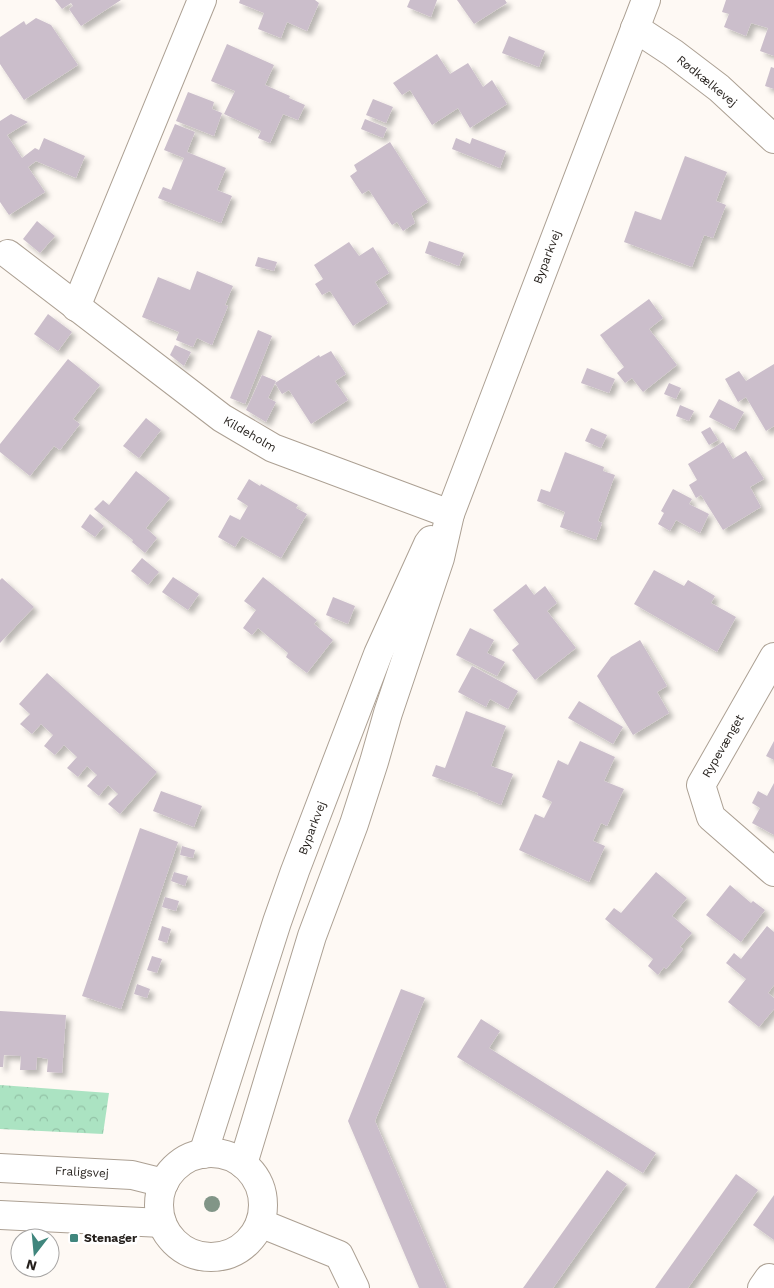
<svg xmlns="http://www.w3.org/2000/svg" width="774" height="1288" font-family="'Work Sans',sans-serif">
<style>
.forest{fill:url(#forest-crowns)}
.building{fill:#cbbecb;filter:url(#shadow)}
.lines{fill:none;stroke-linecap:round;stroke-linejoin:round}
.minor-casing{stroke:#aca093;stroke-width:30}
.minor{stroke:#fff;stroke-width:28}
.tree{fill:#819587}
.poi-dot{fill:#40867d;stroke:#fff;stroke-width:2}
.labels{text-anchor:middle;stroke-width:5;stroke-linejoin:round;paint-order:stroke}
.street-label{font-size:12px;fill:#241f1b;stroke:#fff}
.poi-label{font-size:12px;font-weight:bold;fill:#241f1b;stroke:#fff;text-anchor:start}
</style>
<defs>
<pattern id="forest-crowns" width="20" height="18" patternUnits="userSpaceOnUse" patternTransform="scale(1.25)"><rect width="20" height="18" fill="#abe3c2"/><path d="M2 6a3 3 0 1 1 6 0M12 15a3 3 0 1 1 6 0" fill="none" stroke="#93c2a6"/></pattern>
<filter id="shadow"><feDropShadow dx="4.5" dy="4.5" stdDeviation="2.5" flood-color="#0004"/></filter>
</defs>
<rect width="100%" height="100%" fill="#fef9f4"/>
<polygon class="forest" points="0,1085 109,1093 103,1134 0,1129"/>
<g class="building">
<polygon points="55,0 121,0 81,26 69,9 73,6 71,3 62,9"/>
<polygon points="240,0 315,0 319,3 307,31 287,22 281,38 258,29 264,13 239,3"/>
<polygon points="410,0 437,0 431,17 407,7"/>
<polygon points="457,0 505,0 507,3 474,24"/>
<polygon points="726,0 774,0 774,56 760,51 768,28 751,23 746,36 724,27 729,14 722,12"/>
<polygon points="36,18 51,25 78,65 24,100 0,64 0,37 24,21 26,25"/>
<polygon points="509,36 545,51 539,67 502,53"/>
<polygon points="227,44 274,65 265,85 290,96 289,98 305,105 298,120 283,114 270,143 258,138 261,131 224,114 235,91 211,81"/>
<polygon points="437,54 450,74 468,63 483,87 492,80 507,104 470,128 458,108 432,125 410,90 402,95 393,83"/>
<polygon points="771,67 774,68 774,89 765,86"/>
<polygon points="188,92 214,102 212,109 222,113 214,136 176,121"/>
<polygon points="373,99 393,107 386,123 366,115"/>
<polygon points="11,114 28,122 7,135 22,158 35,148 39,150 44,138 85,156 76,178 36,161 28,167 45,192 9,215 0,202 0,121"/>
<polygon points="365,119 387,128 383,138 361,129"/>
<polygon points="175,124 195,132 187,152 226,168 217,190 232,196 221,223 158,198 163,187 171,190 184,158 164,150"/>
<polygon points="456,138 470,144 472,138 506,151 500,168 452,149"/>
<polygon points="390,142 428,202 411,213 415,223 403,231 397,222 392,225 369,190 362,194 350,176 357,171 354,165"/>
<polygon points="685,156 727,172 716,201 726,205 713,238 704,235 692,267 624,242 635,211 661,220"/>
<polygon points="37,221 55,236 40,253 23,239"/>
<polygon points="429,241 464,253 459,266 425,253"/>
<polygon points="349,242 359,256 373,247 389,273 375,282 388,303 353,326 330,291 322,295 315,284 323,279 314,265"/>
<polygon points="258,257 277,262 274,271 255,266"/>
<polygon points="197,271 233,286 225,305 228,306 212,345 197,338 193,347 176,340 179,332 142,317 158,277 190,290"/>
<polygon points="649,299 663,318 649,329 677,365 643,392 632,378 625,383 617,373 624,367 600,335"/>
<polygon points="48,314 72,332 58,351 34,334"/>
<polygon points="258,330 272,336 245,404 230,398"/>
<polygon points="175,345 191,352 184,366 170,355"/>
<polygon points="331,351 346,374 335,381 348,400 311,424 289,390 282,394 275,383 319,355 320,357"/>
<polygon points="68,359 100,385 73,419 80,424 60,450 54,446 30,476 0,452 0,444"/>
<polygon points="774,364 774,426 766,431 746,397 738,402 725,379 739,371 746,381"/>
<polygon points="587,368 615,379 609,393 581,383"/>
<polygon points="262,375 276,381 268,398 276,402 266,422 246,410"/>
<polygon points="669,383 681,388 676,399 664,394"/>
<polygon points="719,399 744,412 734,430 709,417"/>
<polygon points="680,405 694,411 689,421 676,416"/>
<polygon points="146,418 161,430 139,458 123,446"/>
<polygon points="710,427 718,440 709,445 701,432"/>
<polygon points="591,428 607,435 601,448 585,441"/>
<polygon points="723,442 733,459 746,451 764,479 750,487 761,507 723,530 701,495 696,498 689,485 697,480 688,464"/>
<polygon points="565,452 604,467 603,471 615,475 598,521 602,523 596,540 560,527 565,512 537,501 541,489 550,492"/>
<polygon points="136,471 170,498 146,528 157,538 145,553 132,542 133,540 94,509 103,500 109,505"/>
<polygon points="249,479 260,486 261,484 298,505 296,508 307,514 281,558 242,536 235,547 218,537 230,515 240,520 248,506 237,499"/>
<polygon points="673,489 692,499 689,504 709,514 700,533 676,520 670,531 658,524 664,513 661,511"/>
<polygon points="90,514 104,526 95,537 81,527"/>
<polygon points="142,558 159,572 148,585 131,571"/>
<polygon points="654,570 684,586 688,580 715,596 711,603 736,617 717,652 634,604"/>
<polygon points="173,577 199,594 188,610 162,592"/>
<polygon points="263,577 317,620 314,624 333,640 307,673 286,657 288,653 258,628 252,635 243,628 256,610 244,601"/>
<polygon points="2,578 34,607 0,643 0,580"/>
<polygon points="526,584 534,595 545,586 557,603 547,611 576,648 535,680 512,650 519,644 493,610"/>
<polygon points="333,597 355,606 348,624 326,615"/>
<polygon points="470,628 494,640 487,653 505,662 497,676 456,655"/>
<polygon points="640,640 667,686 657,692 669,713 633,735 597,676 611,657"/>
<polygon points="472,666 518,691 508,709 490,699 486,707 458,692"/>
<polygon points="47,673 157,772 120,814 108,804 118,794 108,785 99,796 87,786 97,775 87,766 78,777 67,768 77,757 64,745 55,755 44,746 53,735 41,724 32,734 20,724 30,714 19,704"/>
<polygon points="579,701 623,727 613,744 568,718"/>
<polygon points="466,711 506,726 491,766 513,774 501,805 477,795 478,793 432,776 436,765 445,768"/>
<polygon points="580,741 615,757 604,781 624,789 607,826 601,823 593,841 605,846 589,882 519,850 535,814 544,818 552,802 542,797 558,760 568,765"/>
<polygon points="774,741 774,760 766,756"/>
<polygon points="774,783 774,835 752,823 760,808 752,803 758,791 767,796"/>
<polygon points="161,791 202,806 194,827 153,811"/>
<polygon points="140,828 178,842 121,1009 82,996"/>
<polygon points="182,846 195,850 193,858 180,855"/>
<polygon points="174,872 188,876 185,886 171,881"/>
<polygon points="656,872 687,898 672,916 692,933 680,947 683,949 666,969 664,967 658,975 648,966 653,959 605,919 614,908 621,913"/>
<polygon points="730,885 751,903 753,901 765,910 741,942 706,915"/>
<polygon points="165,897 179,901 176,911 162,907"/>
<polygon points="162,926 171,929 167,943 158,940"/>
<polygon points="767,926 774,932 774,985 768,993 774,998 774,1009 759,1027 728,1002 746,979 726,963 734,953 741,959"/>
<polygon points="152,956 162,959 157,973 147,970"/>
<polygon points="137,984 150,989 147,998 134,994"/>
<polygon points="401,989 425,998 375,1121 447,1288 419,1288 348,1121"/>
<polygon points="0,1011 66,1015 62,1073 47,1072 48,1059 37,1057 36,1070 20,1070 21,1056 4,1055 3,1067 0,1067"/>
<polygon points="481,1019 500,1031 489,1048 656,1153 643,1173 457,1057"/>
<polygon points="607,1170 627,1184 553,1288 523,1288"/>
<polygon points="736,1174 758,1190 688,1288 655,1288"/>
<polygon points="774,1195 774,1240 753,1225"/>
</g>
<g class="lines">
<defs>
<g id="minor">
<polyline points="635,28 673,53 719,88 774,139"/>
<polyline points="8,254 222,418 273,448 450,514"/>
<polyline points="76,307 202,0"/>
<polyline points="774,657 701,785 711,817 774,872"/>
<circle cx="211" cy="1205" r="52"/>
<polyline points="203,1154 277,922 295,871 378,654 428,544 431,540"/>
<polyline points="243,1164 312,936 354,824 374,762 388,713 440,558 450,514 646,0"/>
<polyline points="0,1168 132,1175 164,1183"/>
<polyline points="0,1215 162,1223"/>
<polyline points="260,1223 339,1255 355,1288"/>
<polyline points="762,1288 769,1278 774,1282"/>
</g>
</defs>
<use href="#minor" class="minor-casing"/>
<use href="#minor" class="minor"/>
</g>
<circle class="tree" cx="212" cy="1204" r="8"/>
<rect class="poi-dot" x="69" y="1233" width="10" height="10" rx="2.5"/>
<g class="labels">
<g class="street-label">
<text transform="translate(707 81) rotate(39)" y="4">Rødkælkevej</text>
<text transform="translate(547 257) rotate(-69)" y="4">Byparkvej</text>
<text transform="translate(250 434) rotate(30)" y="4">Kildeholm</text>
<text transform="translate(723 746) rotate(-60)" y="4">Rypevænget</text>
<text transform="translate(312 828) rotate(-69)" y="4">Byparkvej</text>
<text transform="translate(82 1172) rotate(3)" y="4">Fraligsvej</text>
</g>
<g class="poi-label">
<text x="84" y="1242">Stenager</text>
</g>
</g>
<g transform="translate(35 1253) rotate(196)"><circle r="24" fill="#ffffff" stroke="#a7a5a4"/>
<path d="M0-4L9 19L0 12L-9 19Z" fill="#40867d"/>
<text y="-8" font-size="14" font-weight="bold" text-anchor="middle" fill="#241f1b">N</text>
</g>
</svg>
